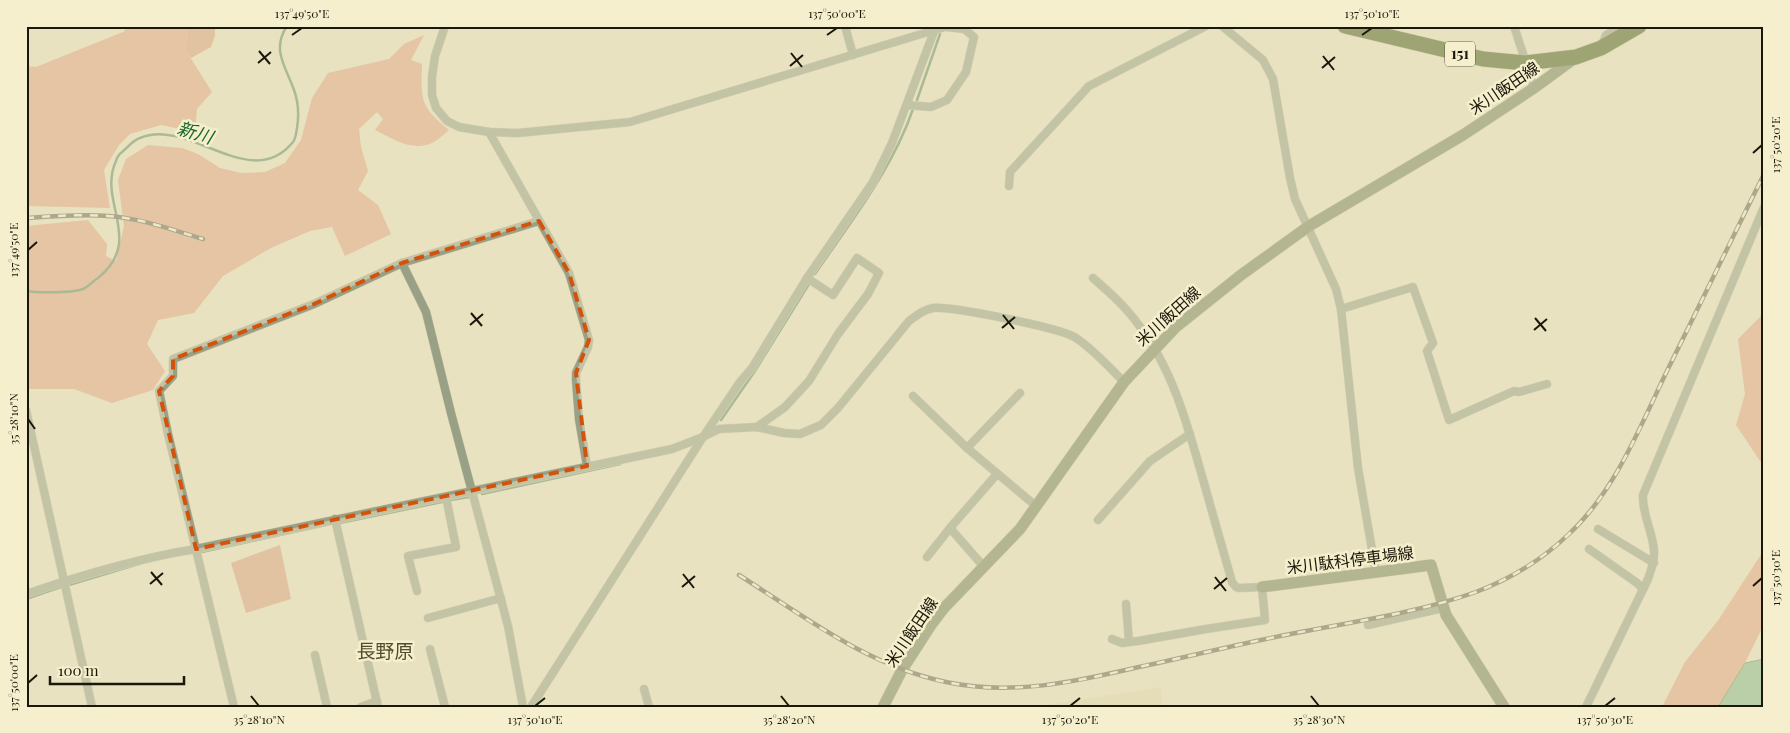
<svg xmlns="http://www.w3.org/2000/svg" width="1790" height="733" font-family="'Playfair Display','Noto Sans JP',serif">
<style>
.built{fill:#dfd7ad}
.green{fill:#da9e7f}
.forest{fill:#e2a281}
.water{fill:#83b989;stroke:#648863}
.lines{fill:none;stroke-linecap:round;stroke-linejoin:round}
.stream{stroke:#648863;stroke-width:2.5}
.street-casing{stroke:#c3bd9f;stroke-width:9}
.secondary-casing{stroke:#c3bd9f;stroke-width:12}
.highway-casing{stroke:#c3bd9f;stroke-width:16}
.street{stroke:#98a186;stroke-width:8}
.secondary{stroke:#75825a;stroke-width:11}
.highway{stroke:#48591a;stroke-width:15}
.rail-casing{stroke:#67634f;stroke-width:4.5}
.rail{stroke:#f6efcd;stroke-width:2.5;stroke-dasharray:8;stroke-linecap:butt}
.marked{fill:none;stroke:#d3520c;stroke-width:4;stroke-dasharray:10 6;stroke-linejoin:round}
.ticks{fill:none;stroke:#1a170b;stroke-width:2}
.labels{text-anchor:middle;stroke-width:5;stroke-linejoin:round;paint-order:stroke}
.shield{fill:#f6efcd;stroke:#5c5845;stroke-width:1}
.shield-label{font-size:15px;font-weight:bold;fill:#1a170b}
.street-label{font-size:16px;fill:#1a170b;stroke:#f6efcd}
.water-label{font-size:18px;font-style:italic;fill:#1a682c;stroke:#f6efcd}
.quarter-label{font-size:19px;fill:#534d30;stroke:#f6efcd}
.neatline{fill:none;stroke:#1a170b;stroke-width:2}
.ticks-label{font-size:12px;text-anchor:middle;fill:#1a170b}
</style>
<rect width="100%" height="100%" fill="#e8e2c0"/>
<polygon class="built" points="1161,687 1162,707 1036,707"/>
<g class="green">
<polygon points="188,26 215,26 215,35 211,47 191,58 185,49"/>
<polygon points="280,545 291,599 246,613 231,563"/>
</g>
<g class="forest">
<polygon points="129,26 188,26 185,49 212,92 197,109 195,132 161,125 130,134 119,145 104,170 110,208 26,206 26,66 36,67 123,32"/>
<path d="M424,35l-13,25 11,4c-1,37 -2,42 27,66 -5,4 -10,9 -15,12 -20,11 -41,-3 -59,-12l8,-11 -6,-7 -18,17 2,18 7,24 -10,19 20,15 13,29 -46,22 -13,-29 -22,4 -39,17 -48,28 -29,37 -36,7 -11,24 18,27 -12,19 -41,13 -38,-14h-48v-163l62,-6 19,24 -1,12 10,5 8,-35 -6,-46 8,-21 22,-14 34,3 16,6 22,14 21,5 24,-1 20,-9 16,-23 11,-42 16,-25 61,-14 15,-15z"/>
<polygon points="1764,313 1764,471 1762,464 1736,425 1745,394 1738,339"/>
<polygon points="1764,550 1764,624 1745,663 1718,707 1662,707 1685,662 1719,619"/>
</g>
<polygon class="water" points="1764,659 1764,707 1718,707 1745,663"/>
<g class="lines">
<g class="stream">
<polyline points="917,100 940,34"/>
<path d="M815,274c35,-51 78,-106 98,-165"/>
<path d="M26,291c12,2 47,2 57,-2 5,-2 10,-8 15,-11 47,-38 -1,-76 18,-117 1,-4 2,-6 6,-9 5,-4 11,-12 18,-14 49,-21 111,56 153,4 3,-4 3,-9 4,-14 2,-12 1,-27 -3,-38 -8,-23 -23,-40 -7,-64"/>
<polyline points="721,420 755,371 809,284"/>
<polyline points="482,494 620,464"/>
<polyline points="451,500 469,497"/>
<polyline points="340,523 442,502"/>
<polyline points="202,552 326,525"/>
<polyline points="69,585 142,563"/>
<polyline points="26,599 61,587"/>
</g>
<defs>
<g id="street">
<polyline points="445,26 435,56 432,77 432,95 436,108 447,121 459,127 489,132 518,133 630,122 948,26"/>
<polyline points="845,26 853,55"/>
<polyline points="1222,26 1263,60 1273,79 1290,178 1295,199 1336,289 1341,309 1358,468 1376,573"/>
<polyline points="1514,26 1534,88"/>
<polyline points="1602,45 1606,35 1621,26"/>
<polyline points="907,105 931,107 947,100 966,72 974,37 964,29 947,27"/>
<polyline points="489,132 569,273 589,340 588,347 576,373 576,380 579,419 587,466"/>
<polyline points="1009,186 1010,172 1089,86 1206,26"/>
<polyline points="402,263 426,312 451,413 508,626 523,707"/>
<path d="M1093,278c16,14 32,28 45,46 34,44 49,99 64,152 10,36 20,71 30,106l4,5 3,1 23,-1 3,33 -59,9 -68,12 -16,2 -10,-4"/>
<polyline points="1341,309 1413,287 1433,343 1427,351 1449,420 1514,391 1519,392 1547,384"/>
<polyline points="913,396 967,448 1036,506"/>
<polyline points="26,410 92,707"/>
<polyline points="757,427 785,407 809,381 838,334 868,294 879,273 857,258 833,295 807,278"/>
<polyline points="967,448 1020,393"/>
<polyline points="335,519 378,707"/>
<polyline points="1098,520 1150,461 1190,434"/>
<polyline points="950,528 984,567"/>
<polyline points="1598,529 1654,563"/>
<polyline points="1589,549 1637,583 1643,589"/>
<polyline points="927,557 950,528 997,474"/>
<polyline points="417,591 408,556 456,547 446,497"/>
<path d="M26,594c56,-19 112,-36 170,-45l476,-100 31,-12 16,-8 38,-2 27,6 16,1 21,-9 17,-17 71,-87c8,-6 14,-11 24,-13 18,-2 129,20 143,30 18,12 33,29 48,44"/>
<polyline points="1126,604 1129,642"/>
<polyline points="428,618 501,598"/>
<polyline points="1368,625 1443,608"/>
<polyline points="430,649 445,707"/>
<polyline points="315,655 327,707"/>
<polyline points="644,689 649,707"/>
<polyline points="234,707 168,434 159,391 173,376 173,359 314,304 402,263 539,221"/>
<polyline points="361,707 377,701"/>
<polyline points="531,707 703,437 740,382 752,368 807,278 873,182 892,143 936,26"/>
<path d="M1586,707l62,-128c3,-9 7,-18 6,-28 -1,-19 -12,-36 -11,-56l121,-288"/>
</g>
<g id="secondary">
<polyline points="1262,587 1431,565 1446,615 1504,707"/>
<polyline points="883,707 902,670 931,625 944,608 1020,529 1124,382 1176,327 1241,275 1309,226 1463,135 1534,88 1575,58"/>
</g>
<polyline id="highway" points="1345,26 1483,59 1525,63 1576,57 1601,48 1639,26"/>
</defs>
<use href="#street" class="street-casing"/>
<use href="#secondary" class="secondary-casing"/>
<use href="#highway" class="highway-casing"/>
<use href="#street" class="street"/>
<use href="#secondary" class="secondary"/>
<use href="#highway" class="highway"/>
<defs>
<g id="rail">
<path d="M26,218c28,-2 55,-4 82,-2 32,2 65,14 95,23"/>
<path d="M739,575c66,42 129,91 207,107 66,14 128,0 193,-15 42,-9 84,-19 127,-28 69,-15 142,-23 210,-47 34,-13 67,-33 93,-58 46,-43 70,-105 97,-161 33,-66 65,-133 98,-199"/>
</g>
</defs>
<use href="#rail" class="rail-casing"/>
<use href="#rail" class="rail"/>
</g>
<path d="M0 0H1790V733H0ZM539,221l30,52 20,67 -13,33 11,93 -391,83 -37,-158 14,-15v-17l141,-55 88,-41z" fill="#e8e2c0" fill-opacity=".55" fill-rule="evenodd"/>
<path class="marked" d="M539,221l30,52 20,67 -13,33 11,93 -391,83 -37,-158 14,-15v-17l141,-55 88,-41z"/>
<path class="ticks" d="M292,35l10,-7M827,35l10,-7M1362,35l10,-7M259,51l11,13M791,53l11,14M1323,56l11,14M258,63l13,-11M790,66l13,-11M1322,68l13,-11M1753,153l9,-8M28,250l9,-8M471,313l11,13M1003,315l11,14M1535,318l11,13M470,325l13,-11M1002,328l13,-11M1534,330l13,-11M28,419l7,10M151,572l11,13M683,574l11,14M1215,577l11,14M150,584l13,-11M1753,586l9,-8M682,587l13,-11M1214,589l13,-11M28,683l9,-8M251,696l8,10M781,696l8,10M1311,696l8,10M535,706l10,-8M1070,706l10,-8M1605,706l10,-8"/>
<g class="labels">
<rect class="shield" x="1445" y="41.5" width="30" height="25" rx="4"/>
<g class="shield-label">
<text x="1460" y="59">151</text>
</g>
<g class="street-label">
<text transform="translate(1504 88) rotate(-34)" y="6">米川飯田線</text>
<text transform="translate(1168 316) rotate(-42)" y="6">米川飯田線</text>
<text transform="translate(1350 560) rotate(-7)" y="6">米川駄科停車場線</text>
<text transform="translate(911 632) rotate(-56)" y="6">米川飯田線</text>
</g>
<g class="water-label">
<text transform="translate(195 133) rotate(17)" y="6">新川</text>
</g>
<g class="quarter-label">
<text x="385" y="658">長野原</text>
</g>
</g>
<rect width="1790" height="733" fill="none" stroke="#f6efcd" stroke-width="55"/>
<path d="M50 676v8h134v-8" fill="none" stroke="#1a170b" stroke-width="2.5"/>
<text x="58" y="676" font-size="15" fill="#1a170b" stroke="#f6efcd" stroke-width="4" paint-order="stroke">100 m</text>
<rect x="28" y="28" width="1734" height="678" class="neatline"/>
<g class="ticks-label">
<text x="302" y="18">137°49'50"E</text>
<text x="837" y="18">137°50'00"E</text>
<text x="1372" y="18">137°50'10"E</text>
<text transform="translate(1776 145) rotate(-90)" y="4">137°50'20"E</text>
<text transform="translate(14 250) rotate(-90)" y="4">137°49'50"E</text>
<text transform="translate(14 419) rotate(-90)" y="4">35°28'10"N</text>
<text transform="translate(1776 578) rotate(-90)" y="4">137°50'30"E</text>
<text transform="translate(14 683) rotate(-90)" y="4">137°50'00"E</text>
<text x="259" y="724">35°28'10"N</text>
<text x="535" y="724">137°50'10"E</text>
<text x="789" y="724">35°28'20"N</text>
<text x="1070" y="724">137°50'20"E</text>
<text x="1319" y="724">35°28'30"N</text>
<text x="1605" y="724">137°50'30"E</text>
</g>
</svg>
